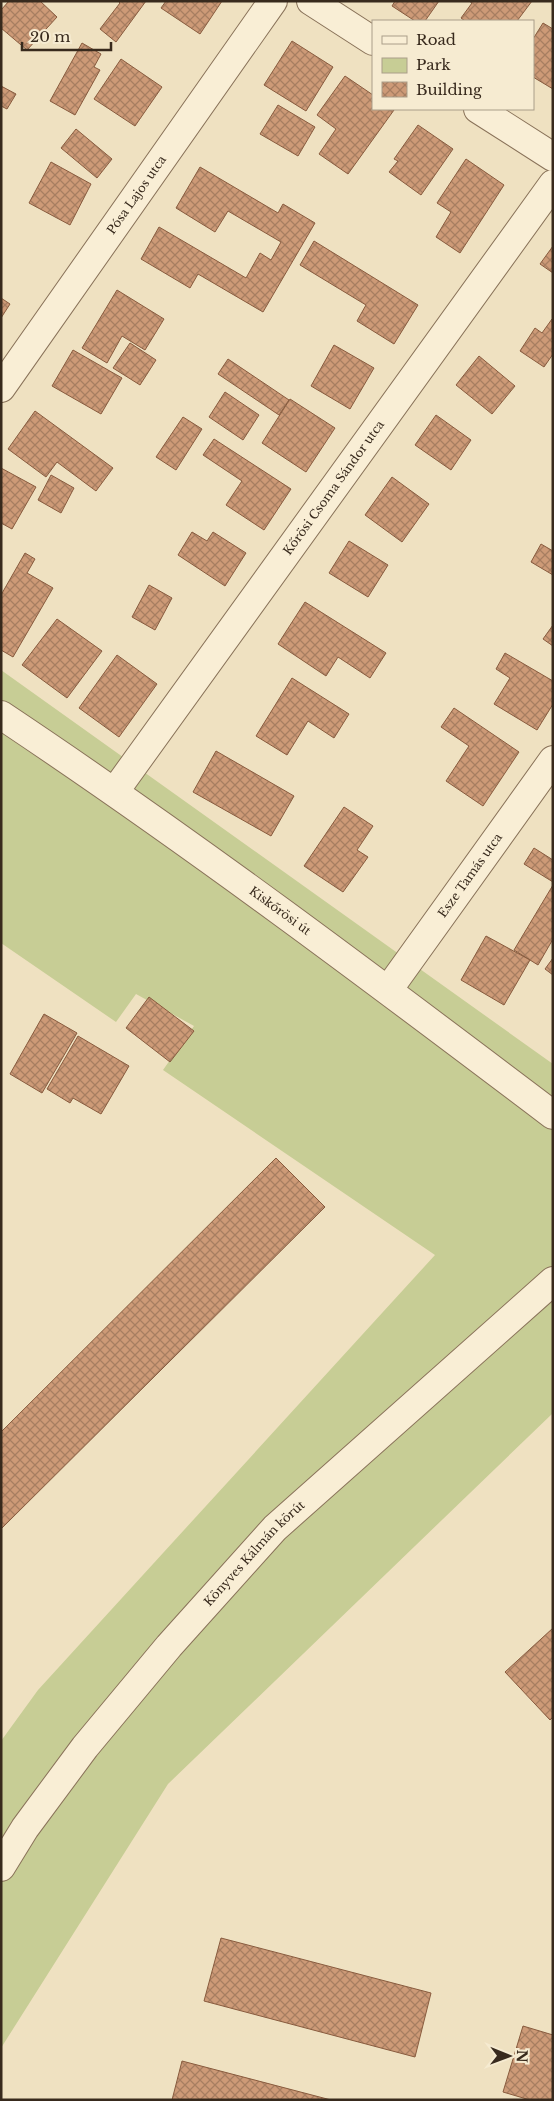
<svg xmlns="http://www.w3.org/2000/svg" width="554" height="2101" font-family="'Libre Baskerville',serif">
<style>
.green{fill:#c7cd95}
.building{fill:url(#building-cross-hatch);stroke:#885b3e}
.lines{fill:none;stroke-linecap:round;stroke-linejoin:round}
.minor-casing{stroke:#897259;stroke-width:30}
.minor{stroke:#f9eed5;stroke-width:28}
.labels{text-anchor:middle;stroke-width:4.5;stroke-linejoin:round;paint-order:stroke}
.street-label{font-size:12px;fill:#382a1d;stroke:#f6ebd1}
</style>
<defs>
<pattern id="building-cross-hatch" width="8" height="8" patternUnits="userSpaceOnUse" patternTransform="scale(1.25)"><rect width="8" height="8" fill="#cd9a77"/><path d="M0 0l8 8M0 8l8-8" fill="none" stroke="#a77e61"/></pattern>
</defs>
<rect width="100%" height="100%" fill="#efe1c1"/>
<polygon class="green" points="1,670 553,1064 553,1413 168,1784 1,2048 1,1741 38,1690 435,1255 163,1070 194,1026 136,994 116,1022 1,943"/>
<g class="building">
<polygon points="9,1 40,1 57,17 27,50 1,28 1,10"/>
<polygon points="118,1 146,1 116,42 100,29 120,3"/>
<polygon points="166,1 222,1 200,34 161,8"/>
<polygon points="395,1 439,1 425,21 415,21 392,6"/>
<polygon points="469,1 532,1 517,21 465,21 461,18 472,3"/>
<polygon points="543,23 553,29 553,89 533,77 533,39"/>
<polygon points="292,41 333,67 306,111 264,85"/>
<polygon points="82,43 101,54 94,67 100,70 75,115 50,101"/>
<polygon points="121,59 162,87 135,126 94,99"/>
<polygon points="345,76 373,95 373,109 394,110 348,174 319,154 336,129 317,115"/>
<polygon points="1,86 16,94 7,109 1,106"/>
<polygon points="278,105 315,127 298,156 260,134"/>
<polygon points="418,125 453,149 421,195 389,172 398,161 394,159"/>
<polygon points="76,129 112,159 97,178 61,148"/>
<polygon points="466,159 504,185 460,253 436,237 451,212 437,203"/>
<polygon points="51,162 91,184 70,225 29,203"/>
<polygon points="200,167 278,213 283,204 315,223 263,312 198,274 190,288 141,259 159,227 246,278 260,253 271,260 281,242 228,211 215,232 176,208"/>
<polygon points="314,241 418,305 394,344 357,321 366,305 300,265"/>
<polygon points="553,246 553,273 540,264"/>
<polygon points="117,290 164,319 145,350 122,336 107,363 82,348"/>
<polygon points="1,298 10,304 1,318"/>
<polygon points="552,319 553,354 544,367 520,351 535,328 542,333"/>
<polygon points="130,343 156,360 140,385 113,368"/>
<polygon points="334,345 374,368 350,409 311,386"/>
<polygon points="73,350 122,378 101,414 52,386"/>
<polygon points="479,356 515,386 492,414 456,385"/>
<polygon points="228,359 289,400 279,415 218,374"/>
<polygon points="225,392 259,415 243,440 209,417"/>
<polygon points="290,399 335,428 306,472 262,443"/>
<polygon points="35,411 113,468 96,491 57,462 46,477 8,449"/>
<polygon points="436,415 471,440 451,470 415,445"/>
<polygon points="183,417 202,429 176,470 156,457"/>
<polygon points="214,439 291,489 264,530 226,505 242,481 203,455"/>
<polygon points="1,468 36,487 12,529 1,523"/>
<polygon points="51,475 74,488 61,513 38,500"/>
<polygon points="392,477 429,504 402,542 365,515"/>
<polygon points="192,532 207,541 213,532 246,553 225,586 178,555"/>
<polygon points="349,541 388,565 368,597 329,573"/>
<polygon points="541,544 553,551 553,575 531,562"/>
<polygon points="25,553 35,559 27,573 53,588 13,657 1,650 1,595"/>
<polygon points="149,585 172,598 155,630 132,617"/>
<polygon points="305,602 386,653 370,678 338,657 326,676 278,644"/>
<polygon points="57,619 102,651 67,698 22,665"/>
<polygon points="553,625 553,646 543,639"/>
<polygon points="505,653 553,681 553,704 537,730 494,704 510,678 496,669"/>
<polygon points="117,655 157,684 119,737 79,708"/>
<polygon points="292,678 349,714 334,738 308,721 287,755 256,736"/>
<polygon points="454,708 519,752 483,806 446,781 469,746 441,727"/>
<polygon points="216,751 294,796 271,836 193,792"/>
<polygon points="344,807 373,826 357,850 368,857 343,892 304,866"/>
<polygon points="534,848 553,860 553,882 524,864"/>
<polygon points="553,885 553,939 538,965 514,950"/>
<polygon points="486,936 530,960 504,1005 461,980"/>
<polygon points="553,958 553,975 545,969"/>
<polygon points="149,997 194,1031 170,1062 126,1028"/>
<polygon points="44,1014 77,1033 42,1093 10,1074"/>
<polygon points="78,1036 129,1066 101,1114 73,1098 70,1103 47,1089"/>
<polygon points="276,1158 325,1207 1,1529 1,1432"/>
<polygon points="553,1628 553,1717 550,1720 505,1672"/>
<polygon points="221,1938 431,1993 415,2057 204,2001"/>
<polygon points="523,2026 553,2035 553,2100 530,2100 503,2092"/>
<polygon points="182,2061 331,2100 172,2100"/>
</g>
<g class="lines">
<defs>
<g id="minor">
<polyline points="311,1 373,41"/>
<polyline points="478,109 553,157"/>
<path id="s1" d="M1,388l272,-387"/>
<path id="s2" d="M1,715c189,126 371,263 552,400"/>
<path id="s3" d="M115,791l438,-607"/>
<path id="s4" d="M388,990l165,-230"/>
<path id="s5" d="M1,1867l24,-39 60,-81 84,-101 106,-118 278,-247"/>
</g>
</defs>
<use href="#minor" class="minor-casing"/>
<use href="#minor" class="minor"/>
</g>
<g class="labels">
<g class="street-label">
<text dy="4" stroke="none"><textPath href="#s1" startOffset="236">Pósa Lajos utca</textPath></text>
<text dy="4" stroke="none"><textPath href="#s3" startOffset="374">Kőrösi Csoma Sándor utca</textPath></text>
<text dy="4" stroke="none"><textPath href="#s4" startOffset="141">Esze Tamás utca</textPath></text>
<text dy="4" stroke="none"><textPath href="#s2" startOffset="341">Kiskőrösi út</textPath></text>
<text dy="4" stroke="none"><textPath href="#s5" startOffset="404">Könyves Kálmán körút</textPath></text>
</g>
</g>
<rect width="554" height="2101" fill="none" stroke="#382a1d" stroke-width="5"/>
<rect x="372" y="20" width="162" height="90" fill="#f6ebd1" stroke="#aa9e89"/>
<rect x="382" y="36" width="25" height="8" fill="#f9eed5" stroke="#aa9e89"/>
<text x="416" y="45" font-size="15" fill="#382a1d">Road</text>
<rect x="382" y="58" width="25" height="15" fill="#c7cd95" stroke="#aa9e89"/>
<text x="416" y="70" font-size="15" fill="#382a1d">Park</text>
<rect x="382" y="82" width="25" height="15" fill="url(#building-cross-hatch)" stroke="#aa9e89"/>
<text x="416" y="95" font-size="15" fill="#382a1d">Building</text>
<g transform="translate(509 2056) rotate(91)" stroke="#f6ebd1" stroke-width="4" paint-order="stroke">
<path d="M0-4L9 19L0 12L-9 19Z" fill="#382a1d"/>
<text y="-8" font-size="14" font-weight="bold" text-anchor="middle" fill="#382a1d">N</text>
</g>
<path d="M22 42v8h89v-8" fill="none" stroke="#382a1d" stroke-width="2.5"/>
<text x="30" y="42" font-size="15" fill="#382a1d" stroke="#f6ebd1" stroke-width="4" paint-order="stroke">20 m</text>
</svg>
